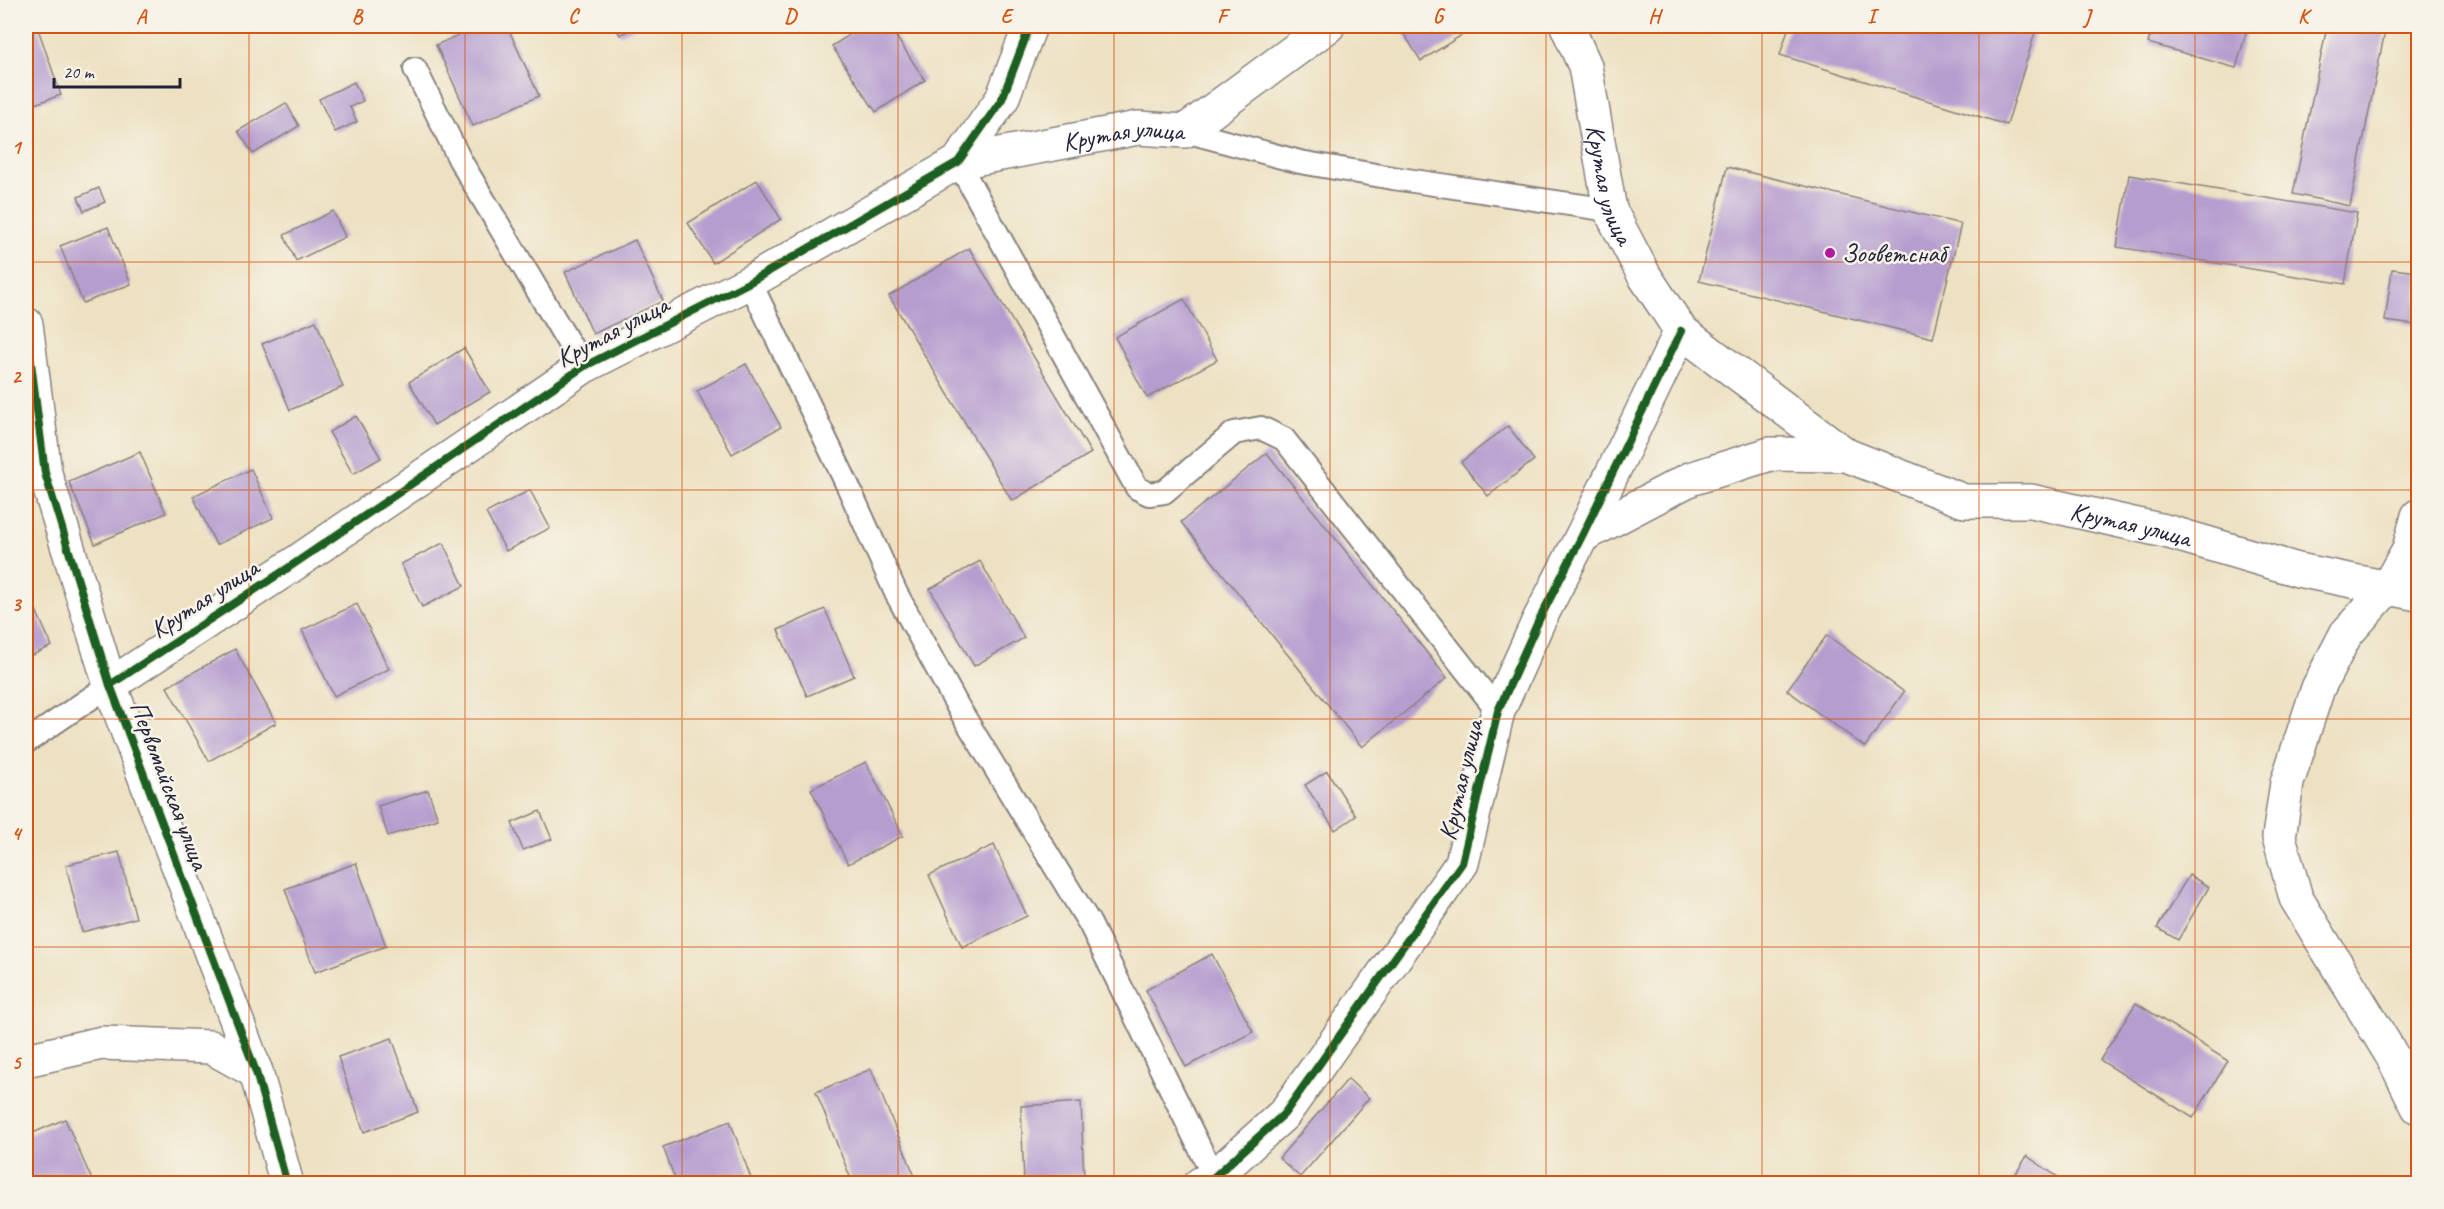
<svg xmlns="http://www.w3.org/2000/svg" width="2444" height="1209" font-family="Caveat,sans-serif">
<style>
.building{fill:#b59dcf}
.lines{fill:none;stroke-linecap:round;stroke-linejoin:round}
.service-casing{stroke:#88827e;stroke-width:26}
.minor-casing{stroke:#88827e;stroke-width:36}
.tertiary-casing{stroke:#88827e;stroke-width:36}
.service{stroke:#fff;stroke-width:22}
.minor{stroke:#fff;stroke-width:33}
.tertiary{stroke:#fff;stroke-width:33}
.cycleway-casing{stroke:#f7f3e8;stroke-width:11}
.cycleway{stroke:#1b5e20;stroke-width:8}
.grid{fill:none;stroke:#d45411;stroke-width:1.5;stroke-opacity:0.55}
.poi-dot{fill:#b5179e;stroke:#f7f3e8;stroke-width:2}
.labels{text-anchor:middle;stroke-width:5;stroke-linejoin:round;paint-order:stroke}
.street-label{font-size:26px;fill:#22223b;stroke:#f7f3e8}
.poi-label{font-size:26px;fill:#22223b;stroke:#f7f3e8;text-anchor:start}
.neatline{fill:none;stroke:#d45411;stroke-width:2}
.grid-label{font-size:20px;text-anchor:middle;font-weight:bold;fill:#d45411}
</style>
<rect width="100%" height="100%" fill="#f7f3e8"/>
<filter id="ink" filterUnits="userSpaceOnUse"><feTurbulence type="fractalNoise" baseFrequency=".0167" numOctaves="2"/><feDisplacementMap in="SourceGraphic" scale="12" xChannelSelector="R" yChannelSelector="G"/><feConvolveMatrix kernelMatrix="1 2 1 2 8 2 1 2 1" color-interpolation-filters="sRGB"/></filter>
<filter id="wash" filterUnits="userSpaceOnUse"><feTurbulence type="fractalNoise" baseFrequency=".008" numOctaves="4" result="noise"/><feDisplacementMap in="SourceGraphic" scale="24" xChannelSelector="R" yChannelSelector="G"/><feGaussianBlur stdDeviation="1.35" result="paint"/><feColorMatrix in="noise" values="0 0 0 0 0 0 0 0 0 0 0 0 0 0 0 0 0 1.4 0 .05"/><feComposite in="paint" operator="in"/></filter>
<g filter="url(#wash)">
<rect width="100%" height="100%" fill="#ede1c2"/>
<g id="blocks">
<g class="building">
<polygon points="26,26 37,26 61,95 26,107"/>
<polygon points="478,26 507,26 539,96 473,126 436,45"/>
<polygon points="615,26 637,26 620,35"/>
<polygon points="863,26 889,26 925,80 876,112 832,46"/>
<polygon points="1399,26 1476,26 1421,61"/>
<polygon points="1789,26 2037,26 2007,125 1780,55"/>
<polygon points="2153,26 2248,26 2236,68 2148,43"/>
<polygon points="2327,26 2386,26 2350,206 2293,194"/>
<polygon points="354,82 363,101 350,107 357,122 335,132 319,99"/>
<polygon points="286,103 299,126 253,154 238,131"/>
<polygon points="1727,167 1961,224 1933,338 1699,281"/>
<polygon points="2129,175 2357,213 2345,284 2117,247"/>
<polygon points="757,180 781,219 713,263 688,223"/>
<polygon points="99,188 105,202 84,211 78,197"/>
<polygon points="333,211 345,237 296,261 284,235"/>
<polygon points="108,227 131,284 83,303 60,246"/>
<polygon points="635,240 663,301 593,334 565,272"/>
<polygon points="969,248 1091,453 1012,501 889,296"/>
<polygon points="2392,269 2418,272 2415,325 2385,321"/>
<polygon points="1184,299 1217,360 1147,398 1115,337"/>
<polygon points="316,321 343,387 290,410 262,344"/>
<polygon points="464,348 490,392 434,425 409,382"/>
<polygon points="746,364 781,427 732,454 697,391"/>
<polygon points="356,416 381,458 353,474 329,432"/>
<polygon points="1508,426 1534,460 1488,496 1461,462"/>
<polygon points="140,452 166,513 95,544 69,482"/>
<polygon points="1267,453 1447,678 1362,747 1181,522"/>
<polygon points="251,469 273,518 216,545 193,496"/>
<polygon points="530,490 550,528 506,551 486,513"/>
<polygon points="443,543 464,586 422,607 401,564"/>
<polygon points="980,561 1024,638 974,666 930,589"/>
<polygon points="26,588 52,646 26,658"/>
<polygon points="357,604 389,669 334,696 302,630"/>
<polygon points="825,609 854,676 807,696 778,630"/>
<polygon points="1827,635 1904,692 1865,747 1787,690"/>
<polygon points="235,649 276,723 209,761 167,687"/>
<polygon points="866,762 903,836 848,864 811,789"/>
<polygon points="1327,771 1356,816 1335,830 1305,785"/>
<polygon points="428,790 438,819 388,836 378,806"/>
<polygon points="540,811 552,839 523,850 512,823"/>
<polygon points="994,845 1027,916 962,947 929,875"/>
<polygon points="119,852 136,918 82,932 66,865"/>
<polygon points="356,863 386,946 315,972 285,889"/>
<polygon points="2189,875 2209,887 2178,940 2157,928"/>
<polygon points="1212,954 1253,1032 1186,1067 1146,990"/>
<polygon points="2136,1003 2228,1061 2193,1118 2100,1060"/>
<polygon points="392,1038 418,1112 364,1132 338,1057"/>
<polygon points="871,1069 918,1184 853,1184 816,1092"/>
<polygon points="1348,1079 1369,1098 1300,1177 1279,1158"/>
<polygon points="1081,1102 1084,1180 1024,1184 1021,1106"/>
<polygon points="65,1119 92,1180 85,1184 26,1184 26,1136"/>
<polygon points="730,1121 753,1184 677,1184 663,1147"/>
<polygon points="2027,1156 2068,1184 2009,1184"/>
</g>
</g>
</g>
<g filter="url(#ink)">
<use href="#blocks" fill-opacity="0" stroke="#88827e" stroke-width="1.5"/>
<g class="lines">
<defs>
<g id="service">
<polyline points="415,69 460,160 583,367"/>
<polyline points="1185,131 1300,162 1393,178 1610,210"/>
<polyline points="958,162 1137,488 1149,494 1164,492 1234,433 1261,428 1284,439 1498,711"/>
<polyline points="750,282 847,484 896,593 958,707 1090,924 1214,1177"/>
<polyline points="26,742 110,685"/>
</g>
<g id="minor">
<path id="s1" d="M1567,26l18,40 25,144 34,65 37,56 165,124"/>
<path id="s2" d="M958,162l180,-34 47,3 143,-105"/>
<polyline points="26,324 45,473 110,685 256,1072"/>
<polyline points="2418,516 2409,549 2387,588 2346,634 2318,688 2287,783 2279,837 2296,898 2394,1059 2418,1107"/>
<path id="s3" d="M1582,536l108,-57 80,-25 76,1 118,46h67l138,31 129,38 120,24"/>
<polyline points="110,685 288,568 583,367 750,282 958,162 1002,99 1030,26"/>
<polyline points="26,1060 102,1043 211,1047 256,1072"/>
<polyline points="1200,1184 1214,1177 1284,1114 1462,863 1498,711 1538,622 1582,536 1681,331"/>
</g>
<polyline id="tertiary" points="256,1072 287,1184"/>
</defs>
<use href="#service" class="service-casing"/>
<use href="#minor" class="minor-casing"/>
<use href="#tertiary" class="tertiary-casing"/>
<use href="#service" class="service"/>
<use href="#minor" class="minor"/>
<use href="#tertiary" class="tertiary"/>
<defs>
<g id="cycleway">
<polyline points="26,324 45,473 110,685 256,1072 287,1184"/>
<polyline points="110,685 288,568 583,367 750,282 958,162 1002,99 1030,26"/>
<polyline points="1200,1184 1214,1177 1284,1114 1462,863 1498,711 1538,622 1582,536 1681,331"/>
</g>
</defs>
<use href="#cycleway" class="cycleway-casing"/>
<use href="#cycleway" class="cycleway"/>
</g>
</g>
<path class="grid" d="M249,26v1158M465,26v1158M682,26v1158M898,26v1158M1114,26v1158M1330,26v1158M1546,26v1158M1762,26v1158M1979,26v1158M2195,26v1158M26,262h2392M26,490h2392M26,719h2392M26,947h2392"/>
<circle class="poi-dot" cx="1830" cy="253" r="6"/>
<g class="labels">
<g class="street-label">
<text dy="9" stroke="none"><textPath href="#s2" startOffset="168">Крутая улица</textPath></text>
<text dy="9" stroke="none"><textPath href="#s1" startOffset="165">Крутая улица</textPath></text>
<text transform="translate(612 331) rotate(-28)" y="9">Крутая улица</text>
<text dy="9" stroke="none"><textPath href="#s3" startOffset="578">Крутая улица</textPath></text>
<text transform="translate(204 598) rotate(-33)" y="9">Крутая улица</text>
<text transform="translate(1460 780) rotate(-77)" y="9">Крутая улица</text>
<text transform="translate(170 785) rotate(69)" y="9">Первомайская улица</text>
</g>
<g class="poi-label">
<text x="1842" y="262">Зооветснаб</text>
</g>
</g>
<rect width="2444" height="1209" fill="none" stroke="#f7f3e8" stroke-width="66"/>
<path d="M54 78v9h126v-9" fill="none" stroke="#22223b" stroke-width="3"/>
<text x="63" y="78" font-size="18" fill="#22223b" stroke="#f7f3e8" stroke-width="4.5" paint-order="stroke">20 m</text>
<rect x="33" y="33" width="2378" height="1143" class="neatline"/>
<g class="grid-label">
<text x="141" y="23">A</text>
<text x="357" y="23">B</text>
<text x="573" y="23">C</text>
<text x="790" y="23">D</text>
<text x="1006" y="23">E</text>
<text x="1222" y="23">F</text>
<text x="1438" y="23">G</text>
<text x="1654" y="23">H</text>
<text x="1871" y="23">I</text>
<text x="2087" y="23">J</text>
<text x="2303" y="23">K</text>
<text x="16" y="154">1</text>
<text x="16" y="383">2</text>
<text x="16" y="611">3</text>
<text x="16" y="840">4</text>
<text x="16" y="1069">5</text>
</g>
</svg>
